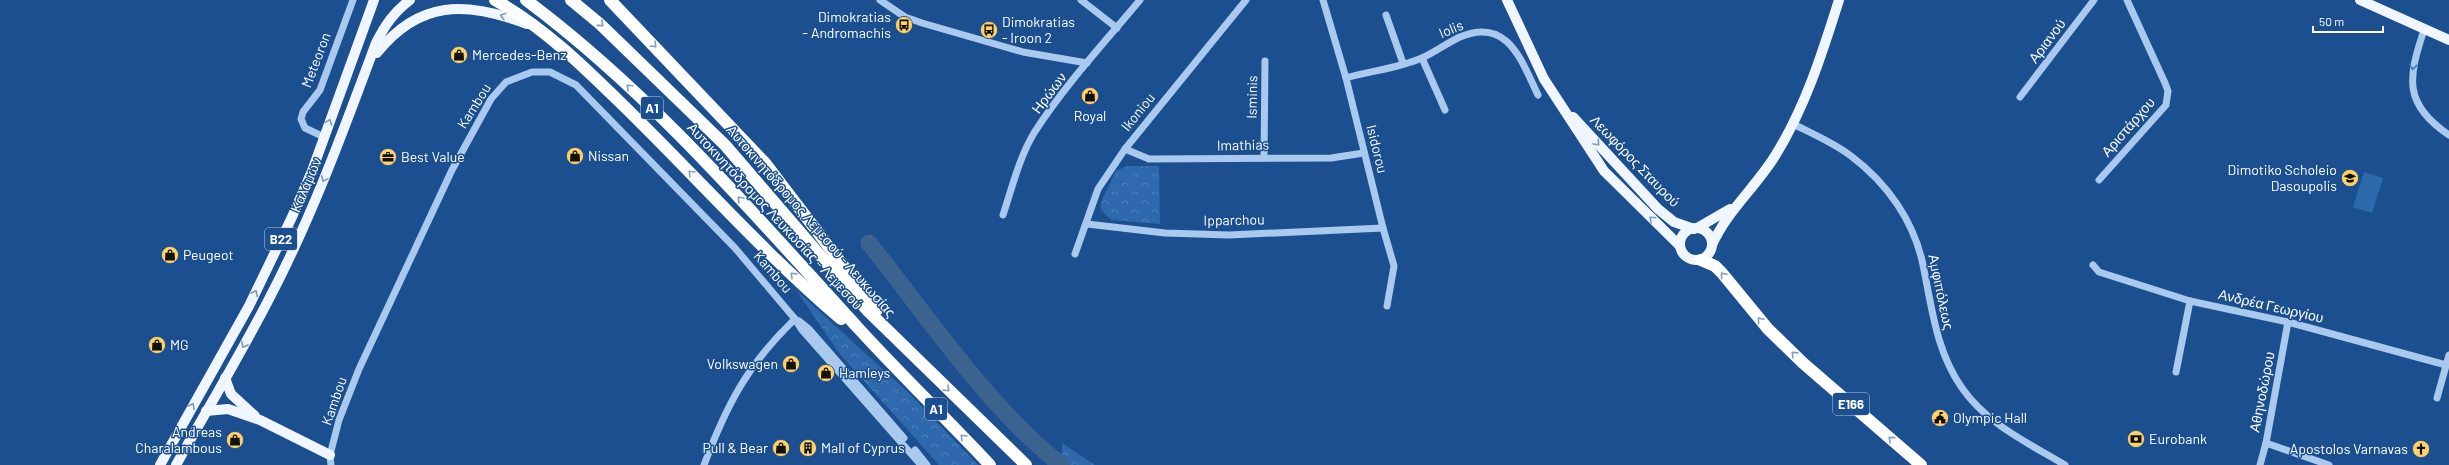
<svg xmlns="http://www.w3.org/2000/svg" width="2449" height="465" font-family="Barlow,sans-serif">
<style>
.grass{fill:#2e69ad}
.forest{fill:url(#forest-crowns)}
.lines{fill:none;stroke-linecap:round;stroke-linejoin:round}
.river{stroke:#3c6290;stroke-width:17}
.minor{stroke:#a9c9ee;stroke-width:7}
.major{stroke:#f0f6ff;stroke-width:10}
.highway{stroke:#fff;stroke-width:12}
.oneway{stroke:#7b9ac1}
.oneway2{stroke:#829ec1}
.oneway3{stroke:#4674ac}
.labels{text-anchor:middle;stroke-width:3;stroke-linejoin:round;paint-order:stroke}
.shield{fill:#1b4f8f;stroke:#bbcadd;stroke-width:1}
.shield-label{font-size:13px;font-weight:bold;fill:#fff}
.poi-label{font-size:14px;fill:#fff;stroke:#1b4f8f;text-anchor:start}
.street-label{font-size:14px;fill:#fff;stroke:#1b4f8f}
</style>
<defs>
<pattern id="forest-crowns" width="20" height="18" patternUnits="userSpaceOnUse"><rect width="20" height="18" fill="#2e69ad"/><path d="M2 6a3 3 0 1 1 6 0M12 15a3 3 0 1 1 6 0" fill="none" stroke="#4d80b9"/></pattern>
</defs>
<rect width="100%" height="100%" fill="#1b4f8f"/>
<polygon class="grass" points="2364,172 2383,178 2372,213 2353,207"/>
<g class="forest">
<polygon points="1127,166 1159,166 1160,224 1111,220 1101,210 1101,202 1116,171"/>
<polygon points="796,290 910,394 978,465 939,465 839,353"/>
<polygon points="1062,443 1095,465 1062,465"/>
</g>
<g class="lines">
<path class="river" d="M869,243c59,74 118,163 192,222"/>
<g class="minor">
<polyline points="880,0 905,17 922,23 1023,52 1087,63"/>
<polyline points="1081,0 1117,28"/>
<polyline points="1323,0 1346,78 1383,228 1394,266 1387,306"/>
<polyline points="1386,15 1403,63"/>
<path d="M2424,30c-16,48 -21,74 25,105"/>
<polyline points="1422,58 1445,110"/>
<path d="M1346,78c24,-7 53,-10 76,-20 13,-6 25,-15 38,-21 48,-20 61,23 78,58"/>
<polyline points="2020,97 2094,0"/>
<path d="M1793,124c20,10 41,19 58,32 36,27 63,65 72,109 9,43 13,86 39,123 25,36 66,55 103,77"/>
<polyline points="324,137 305,128 301,119 303,112 320,90 353,0"/>
<polyline points="1125,149 1149,159 1331,158 1364,153"/>
<polyline points="1264,158 1265,61"/>
<polyline points="2099,180 2166,105 2168,91 2165,83 2127,0"/>
<path d="M1003,215c9,-27 16,-57 31,-82 30,-47 70,-90 106,-133"/>
<polyline points="1087,224 1165,233 1229,235 1383,228"/>
<polyline points="1075,254 1098,189 1125,149 1246,0"/>
<polyline points="2093,265 2099,272 2190,301 2288,322 2446,365"/>
<polyline points="799,321 809,329 904,438"/>
<polyline points="2176,372 2190,301"/>
<polyline points="2437,398 2449,355"/>
<polyline points="2266,443 2329,465"/>
<polyline points="915,450 927,465"/>
<polyline points="331,465 330,455 339,420 359,369 452,170 491,99 506,82 532,72 550,72 576,85 735,248 795,319 802,330 921,465"/>
<path d="M704,465c23,-61 44,-101 91,-146"/>
<polyline points="2260,465 2266,443 2288,322"/>
</g>
<g class="major">
<polyline points="1507,0 1544,79 1604,171 1680,246"/>
<polyline points="2360,0 2449,40"/>
<path d="M377,53c42,-53 89,-52 150,-29"/>
<polyline points="1573,117 1658,209 1674,222 1694,229"/>
<polyline points="1697,228 1730,209"/>
<circle cx="1696" cy="244" r="16"/>
<path d="M1712,245c15,-34 43,-57 63,-89 30,-48 47,-102 64,-156"/>
<polyline points="225,378 231,394 255,416"/>
<polyline points="206,411 228,409 260,420 330,455"/>
<polyline points="160,465 249,306 292,217 312,171 374,0"/>
<path d="M176,465c31,-55 64,-110 93,-166 43,-82 75,-170 107,-256 9,-18 18,-31 34,-43"/>
</g>
<g class="highway">
<path d="M495,0c52,29 94,72 137,114 69,68 135,142 209,205"/>
<path d="M526,0c126,94 228,214 333,329 43,47 88,90 131,136"/>
<polyline points="571,0 600,24 725,145 868,311 1026,465"/>
<polyline points="610,0 765,163 877,310"/>
<polyline points="1701,260 1715,266 1722,273 1768,329 1803,363 1921,465"/>
</g>
</g>
<defs><path id="oneway-chevron" d="M-2-3.5L2.5 0L-2 3.5" fill="none" stroke-width="1.6" stroke-linecap="round" stroke-linejoin="round"/></defs>
<g class="oneway">
<use href="#oneway-chevron" transform="translate(503 16) rotate(-165)"/>
<use href="#oneway-chevron" transform="translate(329 122) rotate(-70)"/>
<use href="#oneway-chevron" transform="translate(1597 143) rotate(47)"/>
<use href="#oneway-chevron" transform="translate(324 179) rotate(114)"/>
<use href="#oneway-chevron" transform="translate(1652 219) rotate(-137)"/>
<use href="#oneway-chevron" transform="translate(255 293) rotate(-64)"/>
<use href="#oneway-chevron" transform="translate(244 345) rotate(119)"/>
<use href="#oneway-chevron" transform="translate(192 406) rotate(-61)"/>
</g>
<g class="oneway2">
<use href="#oneway-chevron" transform="translate(601 24) rotate(41)"/>
<use href="#oneway-chevron" transform="translate(654 45) rotate(45)"/>
<use href="#oneway-chevron" transform="translate(629 87) rotate(-137)"/>
<use href="#oneway-chevron" transform="translate(691 173) rotate(-134)"/>
<use href="#oneway-chevron" transform="translate(740 199) rotate(-133)"/>
<use href="#oneway-chevron" transform="translate(793 275) rotate(-136)"/>
<use href="#oneway-chevron" transform="translate(1723 275) rotate(-131)"/>
<use href="#oneway-chevron" transform="translate(1760 320) rotate(-131)"/>
<use href="#oneway-chevron" transform="translate(1794 354) rotate(-136)"/>
<use href="#oneway-chevron" transform="translate(947 389) rotate(44)"/>
<use href="#oneway-chevron" transform="translate(963 437) rotate(-134)"/>
<use href="#oneway-chevron" transform="translate(1891 439) rotate(-139)"/>
</g>
<use class="oneway3" href="#oneway-chevron" transform="translate(2413 67) rotate(96)"/>
<defs>
<symbol id="bus-disc" viewBox="-11 -11 22 22"><circle r="9.5" fill="#ffd166" stroke="#1b4f8f"/><path d="M-5-6H5V4H4V6H2V4H-2V6H-4V4H-5ZM-3.5-4V0h7V-4ZM-3.5 1.2v1.5H-2V1.2ZM2 1.2v1.5H3.5V1.2Z" fill="#111"/></symbol>
<symbol id="shop-disc" viewBox="-11 -11 22 22"><circle r="9.5" fill="#ffd166" stroke="#1b4f8f"/><path d="M-5-2.5h2.3a2.7 3.5 0 0 1 5.4 0H5L5.5 6h-11ZM-1.5-2.5h3a1.5 2.3 0 0 0-3 0Z" fill="#111"/></symbol>
<symbol id="office-disc" viewBox="-11 -11 22 22"><circle r="9.5" fill="#ffd166" stroke="#1b4f8f"/><path d="M-6-3h4V-5.5h4V-3h4V5H-6ZM-1-4.5V-3h2v-1.5ZM-6 0V1H6V0Z" fill="#111"/></symbol>
<symbol id="school-disc" viewBox="-11 -11 22 22"><circle r="9.5" fill="#ffd166" stroke="#1b4f8f"/><path d="M0-5L7-2L0 1L-7-2ZM-4 1L0 2.5L4 1V4Q0 6-4 4Z" fill="#111"/></symbol>
<symbol id="civic-disc" viewBox="-11 -11 22 22"><circle r="9.5" fill="#ffd166" stroke="#1b4f8f"/><path d="M-.6-6.5H3V-4.5H.6V-3L4-1V1h2V6H-6V1h2V-1L-.6-3ZM-1.2 2.5V6h2.4V2.5Z" fill="#111"/></symbol>
<symbol id="bank-disc" viewBox="-11 -11 22 22"><circle r="9.5" fill="#ffd166" stroke="#1b4f8f"/><path d="M-6-4H6V4H-6ZM0-2.3a2.3 2.3 0 1 0 0 4.6a2.3 2.3 0 1 0 0-4.6Z" fill="#111"/></symbol>
<symbol id="building-disc" viewBox="-11 -11 22 22"><circle r="9.5" fill="#ffd166" stroke="#1b4f8f"/><path d="M-4-6H4V6H1V3H-1V6H-4ZM-2.5-4.3h1.7v1.8h-1.7ZM.8-4.3h1.7v1.8H.8ZM-2.5-1h1.7V.8h-1.7ZM.8-1h1.7V.8H.8Z" fill="#111"/></symbol>
<symbol id="church-disc" viewBox="-11 -11 22 22"><circle r="9.5" fill="#ffd166" stroke="#1b4f8f"/><path d="M-1.2-6h2.4v3.5h3.3v2.4h-3.3V6h-2.4V-.1h-3.3v-2.4h3.3Z" fill="#111"/></symbol>
</defs>
<g fill-rule="evenodd">
<use href="#bus-disc" x="894" y="15" width="20" height="20"/>
<use href="#bus-disc" x="979" y="20" width="20" height="20"/>
<use href="#shop-disc" x="449" y="45" width="20" height="20"/>
<use href="#shop-disc" x="1080" y="86" width="20" height="20"/>
<use href="#shop-disc" x="565" y="146" width="20" height="20"/>
<use href="#office-disc" x="378" y="147" width="20" height="20"/>
<use href="#school-disc" x="2340" y="168" width="20" height="20"/>
<use href="#shop-disc" x="160" y="245" width="20" height="20"/>
<use href="#shop-disc" x="147" y="335" width="20" height="20"/>
<use href="#shop-disc" x="781" y="354" width="20" height="20"/>
<use href="#shop-disc" x="816" y="363" width="20" height="20"/>
<use href="#civic-disc" x="1930" y="408" width="20" height="20"/>
<use href="#bank-disc" x="2126" y="429" width="20" height="20"/>
<use href="#shop-disc" x="225" y="430" width="20" height="20"/>
<use href="#shop-disc" x="771" y="438" width="20" height="20"/>
<use href="#building-disc" x="798" y="438" width="20" height="20"/>
<use href="#church-disc" x="2411" y="439" width="20" height="20"/>
</g>
<g class="labels">
<g class="shield">
<rect x="641" y="97" width="22" height="22" rx="3"/>
<rect x="265" y="228" width="32" height="22" rx="3"/>
<rect x="1833" y="393" width="36" height="22" rx="3"/>
<rect x="925" y="398" width="22" height="22" rx="3"/>
</g>
<g class="shield-label">
<text x="652" y="113">A1</text>
<text x="281" y="244">B22</text>
<text x="1851" y="409">E166</text>
<text x="936" y="414">A1</text>
</g>
<g class="poi-label">
<text x="891" y="22" text-anchor="end">Dimokratias<tspan x="891" dy="16">- Andromachis</tspan></text>
<text x="1002" y="27">Dimokratias<tspan x="1002" dy="16">- Iroon 2</tspan></text>
<text x="472" y="60">Mercedes-Benz</text>
<text x="1090" y="121" text-anchor="middle">Royal</text>
<text x="588" y="161">Nissan</text>
<text x="401" y="162">Best Value</text>
<text x="2337" y="175" text-anchor="end">Dimotiko Scholeio<tspan x="2337" dy="16">Dasoupolis</tspan></text>
<text x="183" y="260">Peugeot</text>
<text x="170" y="350">MG</text>
<text x="778" y="369" text-anchor="end">Volkswagen</text>
<text x="839" y="378">Hamleys</text>
<text x="1953" y="423">Olympic Hall</text>
<text x="222" y="437" text-anchor="end">Andreas<tspan x="222" dy="16">Charalambous</tspan></text>
<text x="2149" y="444">Eurobank</text>
<text x="768" y="453" text-anchor="end">Pull &amp; Bear</text>
<text x="821" y="453">Mall of Cyprus</text>
<text x="2408" y="454" text-anchor="end">Apostolos Varnavas</text>
</g>
<g class="street-label">
<text transform="translate(1451 29) rotate(-23)" y="5">Iolis</text>
<text transform="translate(2047 41) rotate(-53)" y="5">Αριανού</text>
<text transform="translate(316 60) rotate(-69)" y="5">Meteoron</text>
<text transform="translate(1049 93) rotate(-53)" y="5">Ηρώων</text>
<text transform="translate(1252 97) rotate(-89)" y="5">Isminis</text>
<text transform="translate(474 106) rotate(-58)" y="5">Kambou</text>
<text transform="translate(1138 112) rotate(-51)" y="5">Ikoniou</text>
<text transform="translate(2128 127) rotate(-49)" y="5">Αριστάρχου</text>
<text transform="translate(1243 145) rotate(-1)" y="5">Imathias</text>
<text transform="translate(1377 149) rotate(76)" y="5">Isidorou</text>
<text transform="translate(1635 161) rotate(46)" y="5">Λεωφόρος Σταυρού</text>
<text transform="translate(306 185) rotate(-67)" y="5">Καλάμων</text>
<text transform="translate(775 216) rotate(47)" y="5">Αυτοκινητόδρομος Λευκωσίας - Λεμεσού</text>
<text transform="translate(1234 220) rotate(-1)" y="5">Ipparchou</text>
<text transform="translate(811 221) rotate(49)" y="5">Αυτοκινητόδρομος Λεμεσού - Λευκωσίας</text>
<text transform="translate(773 272) rotate(49)" y="5">Kambou</text>
<text transform="translate(1941 292) rotate(78)" y="5">Αμφιπόλεως</text>
<text transform="translate(2271 306) rotate(13)" y="5">Ανδρέα Γεωργίου</text>
<text transform="translate(2262 392) rotate(-79)" y="5">Αθηνοδώρου</text>
<text transform="translate(334 401) rotate(-71)" y="5">Kambou</text>
</g>
</g>
<path d="M2313 26v6h70v-6" fill="none" stroke="#ffffff" stroke-width="2"/>
<text x="2319" y="26" font-size="12" fill="#ffffff" stroke="#1b4f8f" stroke-width="3" paint-order="stroke">50 m</text>
</svg>
